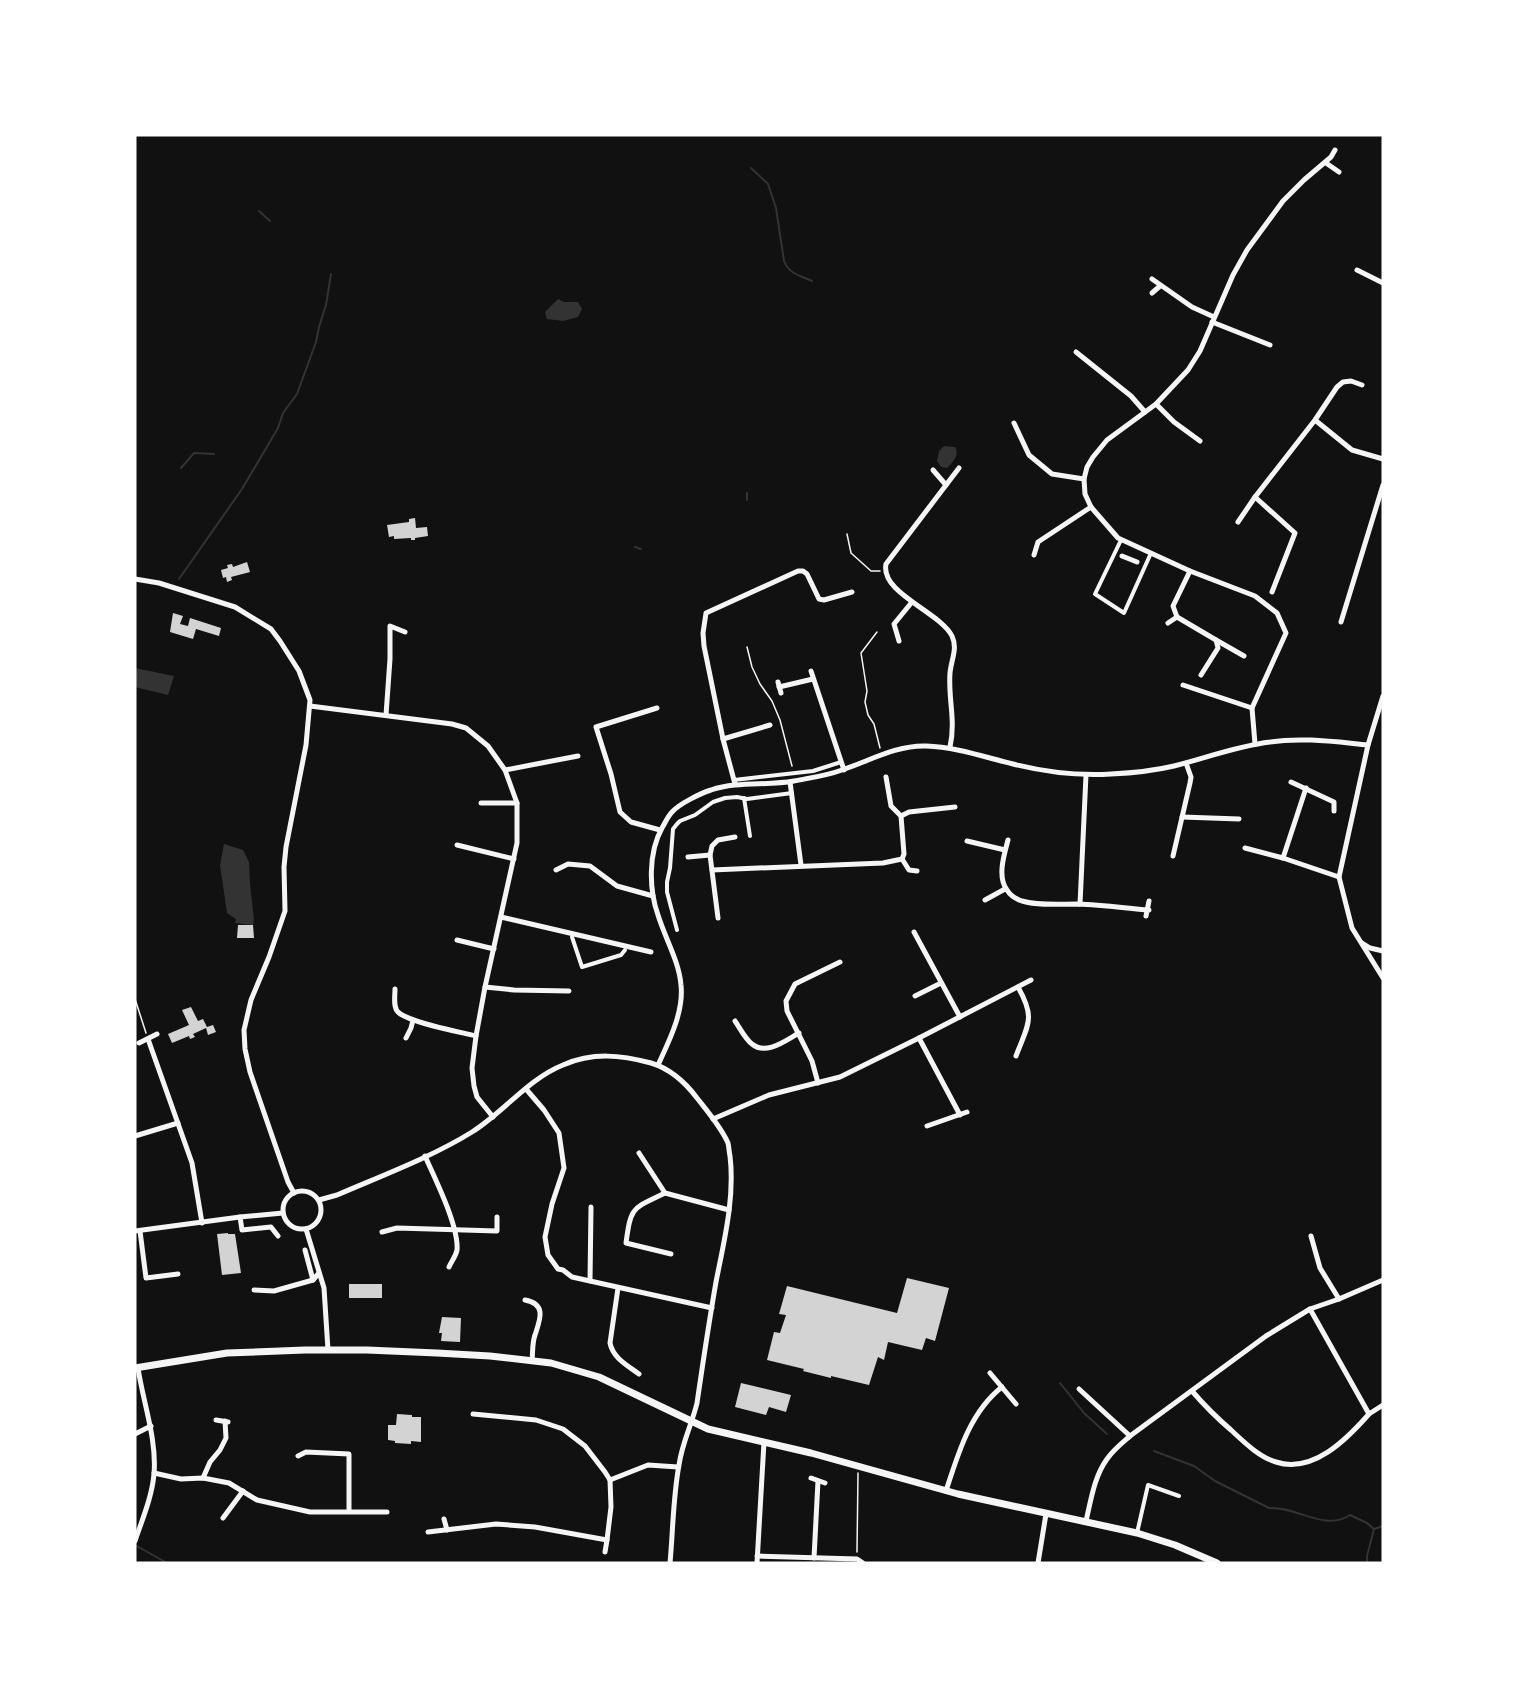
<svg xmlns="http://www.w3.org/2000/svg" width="1518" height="1698" font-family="'Fira Sans Condensed',sans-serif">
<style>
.water{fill:#333}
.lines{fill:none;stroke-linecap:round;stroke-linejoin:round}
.stream{stroke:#333;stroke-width:2}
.building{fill:#d3d3d3}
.path{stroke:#f5f5f5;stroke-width:1.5}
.pedestrian{stroke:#f5f5f5;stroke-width:4}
.minor{stroke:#f5f5f5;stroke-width:5}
.secondary{stroke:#f5f5f5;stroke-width:7}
</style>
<rect width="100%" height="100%" fill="#111"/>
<g class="water">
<polygon points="558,299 564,302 578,302 582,309 578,317 563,321 547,319 545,312"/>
<path d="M944,446l11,1c5,8 -2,15 -8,21l-6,-1 -4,-6 2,-10z"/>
<polygon points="135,668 174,676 168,695 135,687"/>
<polygon points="224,844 243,850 249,862 250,884 254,919 253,925 235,923 236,919 227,913 220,865"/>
</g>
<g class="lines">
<g class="stream">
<path d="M751,168l17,16 8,24 8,53c5,13 17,15 28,20"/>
<polyline points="259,211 270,221"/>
<polyline points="181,468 194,453 214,454"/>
<polyline points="747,500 747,493"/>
<polyline points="635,547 641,549"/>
<polyline points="179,579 242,489 278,428 283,413 297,394 316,342 319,327 326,305 331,274"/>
<polyline points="1060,1383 1084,1413 1107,1434"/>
<path d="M1154,1451l40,15 21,15 54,27c27,-2 56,24 81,7l17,8 7,6"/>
<polyline points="1374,1529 1383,1526"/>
<polyline points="135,1545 167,1563"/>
<polyline points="1367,1563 1367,1556 1374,1529"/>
</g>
</g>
<g class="building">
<polygon points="415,518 416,528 427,527 428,536 415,538 415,540 411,540 411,538 394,539 394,536 389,537 387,525 409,522 409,519"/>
<polygon points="247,562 250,572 231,577 232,580 227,582 226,577 223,578 221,570 228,568 227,565 232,564 233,567"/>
<polygon points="173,613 183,616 180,624 188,626 190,618 221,628 219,636 196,629 193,639 170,632"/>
<polygon points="238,925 253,925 254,938 237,938"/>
<polygon points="191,1007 198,1021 203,1019 207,1027 213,1025 216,1032 208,1035 206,1028 193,1034 195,1037 190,1039 189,1036 172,1043 168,1034 189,1025 182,1010"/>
<polygon points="228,1233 228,1234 235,1234 241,1273 222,1275 217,1234"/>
<polygon points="907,1278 949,1288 935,1341 926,1338 922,1350 888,1342 884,1360 878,1357 869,1385 831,1376 831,1378 803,1371 804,1369 767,1360 774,1332 780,1333 786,1315 779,1314 787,1286 897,1313"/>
<rect x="349" y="1284" width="33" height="14"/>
<polygon points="442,1317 461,1318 460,1342 441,1341 442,1333 439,1333"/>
<polygon points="741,1383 791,1395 786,1412 769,1407 766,1415 735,1407"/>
<polygon points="397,1414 412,1415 412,1417 421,1417 421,1442 411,1441 411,1444 395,1443 395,1441 388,1440 388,1425 396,1425"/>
</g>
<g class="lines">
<g class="path">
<polyline points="847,534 851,553 871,571 880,571"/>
<polyline points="877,632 861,653 867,691 865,702 868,715 874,724 880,748"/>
<polyline points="747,647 752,667 760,684 772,701 780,720 792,766"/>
<polyline points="135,999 146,1033"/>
<polyline points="857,1552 858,1473"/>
</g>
<g class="pedestrian">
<polyline points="1121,540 1095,594 1124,613 1151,553"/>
<polyline points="734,780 813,771 841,762"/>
<polyline points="744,798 750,836"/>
<polyline points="677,930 667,892 667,882 670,868 673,829 677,824 680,821 695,815 713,802 725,798 737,797 747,799 792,793"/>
<polyline points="572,937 582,967 621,955 625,950"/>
<polyline points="1137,1533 1148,1485 1179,1496"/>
</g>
<g class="minor">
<polyline points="1326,163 1339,172"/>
<polyline points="1357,270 1383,283"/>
<polyline points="1152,279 1192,307 1214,317"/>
<polyline points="1152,293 1160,286"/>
<polyline points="1212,322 1270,345"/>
<polyline points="1076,352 1131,396 1145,412"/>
<polyline points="1156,404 1174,422 1200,441"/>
<polyline points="1315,420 1352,450 1383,459"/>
<polyline points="1014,423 1029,455 1052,474 1084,479"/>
<polyline points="933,470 946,485"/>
<polyline points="1238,522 1255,497"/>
<polyline points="1034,555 1038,542 1091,507"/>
<polyline points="1122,556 1137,562"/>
<polyline points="1190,571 1173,606 1177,617 1216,640 1218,648 1201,675"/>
<polyline points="135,579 159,583 235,607 271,629 280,641 299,671 310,700 306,745 286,847 284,867 285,911 269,957 251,1000 244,1030 245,1049 250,1072 288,1182 294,1193"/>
<polyline points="1272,592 1295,533 1255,497 1315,420 1337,387 1343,382 1351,381 1362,385"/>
<polyline points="1341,622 1383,485"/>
<polyline points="1168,623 1177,617"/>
<polyline points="1216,640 1244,656"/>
<polyline points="899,641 894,624 912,602"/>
<polyline points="811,671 844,770"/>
<polyline points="778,682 781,693"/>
<polyline points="1183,685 1252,708"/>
<polyline points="779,687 813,679"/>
<polyline points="1383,696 1368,745 1339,877 1352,928 1383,978"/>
<polyline points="310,706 452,724 466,728 488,746 505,770 517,803 517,843 485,987 476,1036 472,1068 474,1086 477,1097 493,1117"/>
<polyline points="657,708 596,727 611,774 620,812 631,822 660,830"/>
<polyline points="386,715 390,659 390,626 405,632"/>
<polyline points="723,739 770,725"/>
<polyline points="1255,744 1252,708 1286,633 1277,613 1255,596 1190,571 1118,538 1091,507 1085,494 1084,479 1087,467 1093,457 1107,440 1156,404 1188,370 1200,351 1233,275 1247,250 1283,201 1304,180 1331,157 1335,150"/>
<path d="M950,747c6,-27 -2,-48 0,-74 1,-13 8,-24 2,-37 -12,-24 -72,-43 -66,-72l73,-96"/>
<polyline points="505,770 578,756"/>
<polyline points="886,777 891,806 901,816"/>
<polyline points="790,782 801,865"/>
<polyline points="1291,782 1334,802 1334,811"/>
<polyline points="735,784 723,739 704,646 703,633 706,613 798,571 803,571 807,574 819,599 824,600 852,592"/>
<polyline points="481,803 517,803"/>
<polyline points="1182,817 1239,819"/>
<path d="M1008,840c-4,15 -11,37 -1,50 3,5 9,9 15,11 18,5 38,3 56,3 24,1 47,4 71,6"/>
<polyline points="967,841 1005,850"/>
<polyline points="457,845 514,859"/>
<polyline points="1245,848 1283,858 1339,877"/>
<polyline points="1173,856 1190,783 1191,777 1186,763"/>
<polyline points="688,857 710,855"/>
<polyline points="1283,858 1306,788"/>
<polyline points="902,859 909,870 917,871"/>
<polyline points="556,870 568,864 590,866 617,886 653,896"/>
<polyline points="712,870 883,863 902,859 904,854 901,816 909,812 955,807"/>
<polyline points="985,900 1005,889"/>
<polyline points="1080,904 1086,775"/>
<polyline points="1146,916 1149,901"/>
<polyline points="501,917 651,952"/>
<polyline points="718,918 710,855 712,846 718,840 735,837"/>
<polyline points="914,932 960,1017"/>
<polyline points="457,940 494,949"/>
<polyline points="1362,943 1370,948 1383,951"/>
<polyline points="485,987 514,990 569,991"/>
<path d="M395,989c0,7 -2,18 3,23 9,10 62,20 78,24"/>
<polyline points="915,996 941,983"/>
<path d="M735,1021c5,7 10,18 17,23 14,12 34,-4 47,-11"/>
<polyline points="406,1038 411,1028 413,1020"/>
<polyline points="919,1038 960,1115"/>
<polyline points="148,1039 192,1163 202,1223"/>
<polyline points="139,1043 157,1034"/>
<path d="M1016,1056c12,-32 20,-37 2,-69"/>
<path d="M658,1065c11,-24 26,-53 23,-80 -2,-24 -16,-47 -23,-70 -9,-25 -10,-62 4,-87 3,-5 6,-12 10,-16 7,-8 29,-19 39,-22 27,-9 55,-4 83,-9 15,-3 32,-5 48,-11 27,-9 55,-25 84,-24 30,1 58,11 87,18 32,8 65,12 98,10 21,-1 42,-3 63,-8 32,-8 63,-20 96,-24 32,-5 66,0 98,3"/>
<polyline points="818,1083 812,1061 787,1011 786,1001 795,984 840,962"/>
<polyline points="526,1089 544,1110 559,1133 564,1168 552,1204 545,1237 548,1255 558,1269 563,1270 572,1277 712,1308"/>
<polyline points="713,1119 769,1095 840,1077 919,1038 1031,980"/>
<polyline points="927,1126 967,1112"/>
<polyline points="135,1136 178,1123"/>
<polyline points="639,1153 665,1193 729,1210"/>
<path d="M425,1156c10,23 34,70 32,94 -1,6 -6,12 -8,17"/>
<circle cx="302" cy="1210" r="19"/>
<path d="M665,1193c-33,16 -34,13 -39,50l45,11"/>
<path d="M319,1200l18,-5c44,-19 95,-38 135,-63 32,-20 56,-53 91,-67 30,-13 58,-10 88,-2 20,6 34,19 46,35 11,14 24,29 31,45 1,4 1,9 2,13 5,42 -6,85 -14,126 -7,40 -13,80 -19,121 -5,21 -15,40 -18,62 -6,32 -6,66 -9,98"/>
<polyline points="240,1217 242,1230 271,1227 278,1236"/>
<polyline points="306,1229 324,1288 328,1350"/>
<polyline points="135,1231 240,1217 283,1213"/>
<polyline points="140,1231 146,1278 178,1274"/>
<polyline points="382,1232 397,1228 497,1231 497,1217"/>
<polyline points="1311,1236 1320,1268 1339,1299"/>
<polyline points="305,1250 313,1280"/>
<polyline points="590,1281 591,1207"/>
<path d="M618,1288l-8,55c3,15 17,22 29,31"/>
<polyline points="254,1290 274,1291 313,1280 319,1273"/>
<path d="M525,1300c22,4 15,20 10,35 -3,8 -2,17 -3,25"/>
<polyline points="990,1373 1016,1404"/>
<polyline points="1079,1389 1130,1436"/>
<path d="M1192,1391c12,14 25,27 39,39 13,12 28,27 45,32 37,12 71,-23 93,-48l-59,-105"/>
<polyline points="1369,1414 1383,1405"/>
<polyline points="216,1420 228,1422"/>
<polyline points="135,1434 151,1426"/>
<polyline points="298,1456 306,1452 349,1454 349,1511"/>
<polyline points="154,1473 181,1479 203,1478 229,1483 257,1500 310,1512 387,1512"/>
<polyline points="203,1478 210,1462 220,1450 226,1438 225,1421"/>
<polyline points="811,1478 825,1483"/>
<polyline points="610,1480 648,1465 678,1467"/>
<path d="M946,1491c12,-37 24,-79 56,-104"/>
<polyline points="223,1518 243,1491"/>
<polyline points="444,1519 447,1530"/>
<path d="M1086,1521c5,-21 8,-44 21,-62 6,-9 15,-16 23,-23l136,-100 44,-27 29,-10 44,-19"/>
<polyline points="428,1532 496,1524 535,1527 607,1540 611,1507 610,1480 605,1472 585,1446 563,1429 536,1420 473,1414"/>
<path d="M135,1541c7,-21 17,-44 19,-67 3,-35 -11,-72 -16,-106"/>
<polyline points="605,1552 607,1540"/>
<polyline points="757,1556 857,1559 863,1563"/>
<polyline points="814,1558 818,1481"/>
<polyline points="757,1563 764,1442"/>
<polyline points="1038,1563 1046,1514"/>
</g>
<polyline class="secondary" points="135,1368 227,1353 305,1350 367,1350 437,1353 490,1356 551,1363 599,1377 708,1429 811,1453 958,1494 1137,1533 1175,1545 1217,1563"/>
</g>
<rect width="1518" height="1698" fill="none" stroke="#ffffff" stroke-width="273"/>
</svg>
